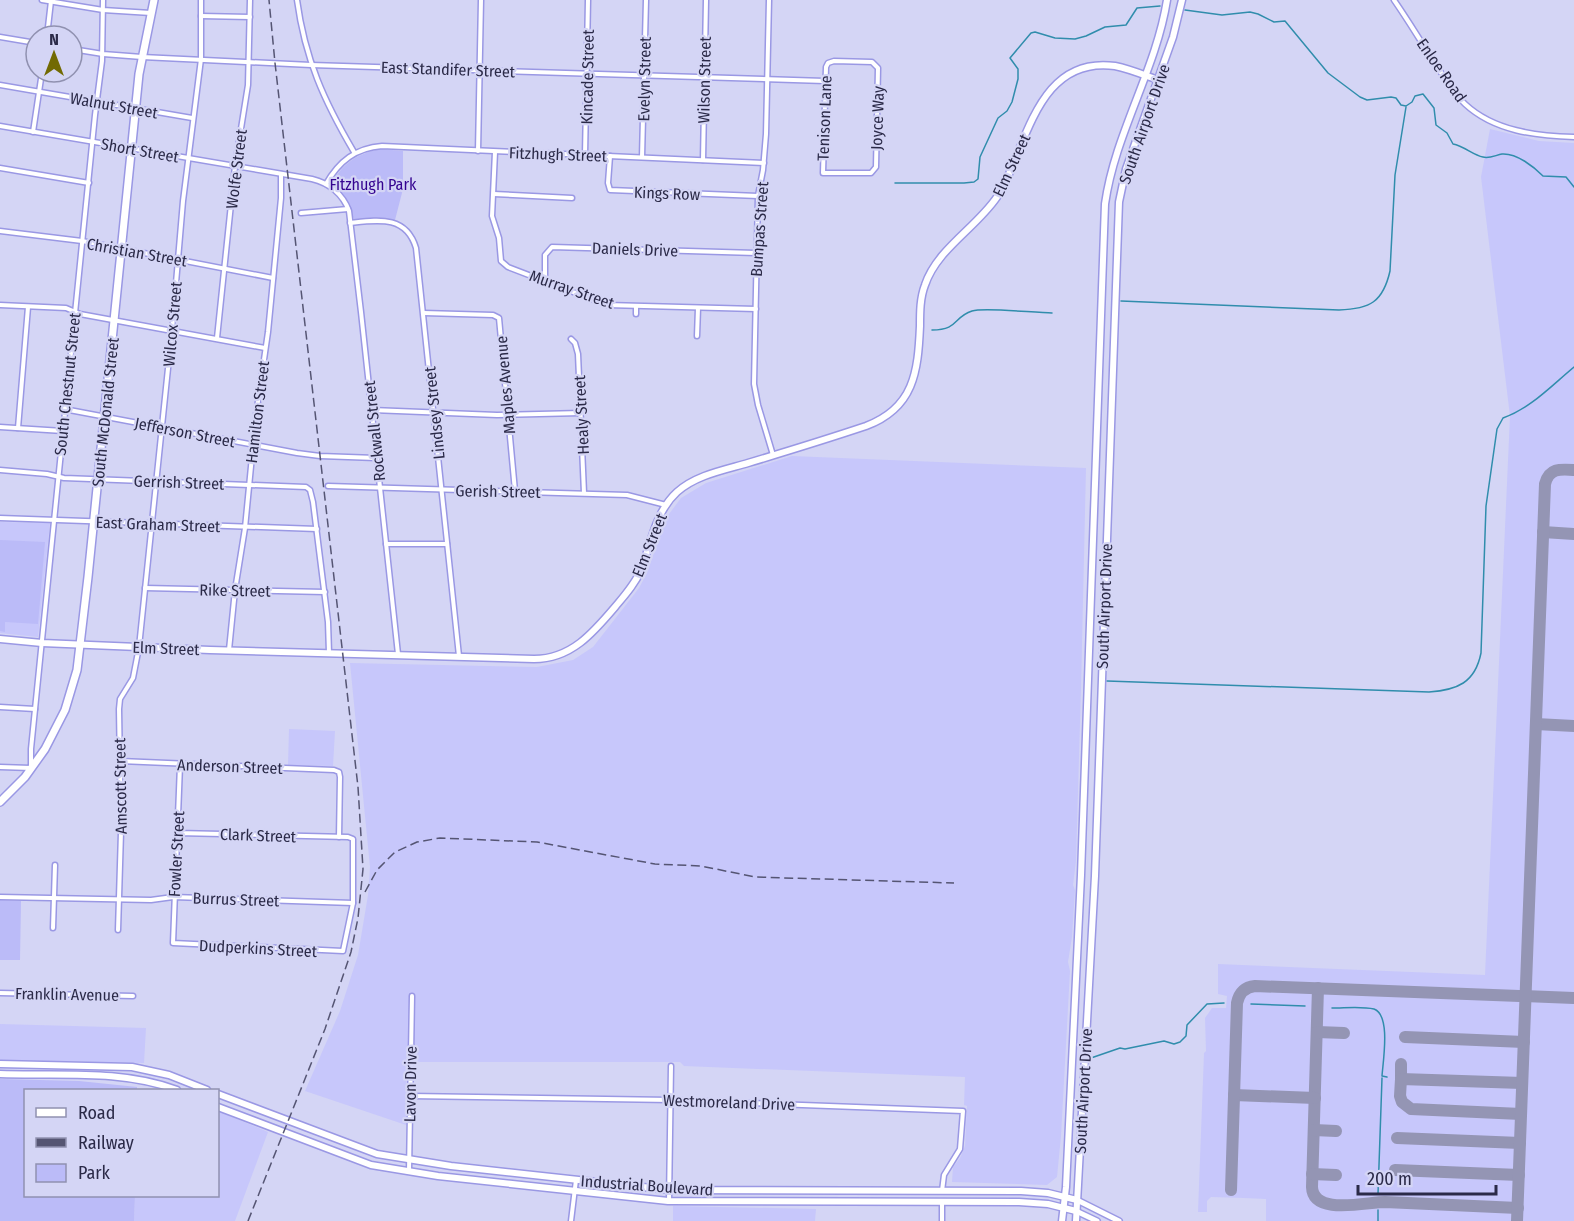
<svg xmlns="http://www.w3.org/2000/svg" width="1574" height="1221" font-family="'Fira Sans Condensed',sans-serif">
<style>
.built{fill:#c7c7fb}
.green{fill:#bbbbf8}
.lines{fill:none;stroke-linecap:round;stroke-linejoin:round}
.stream{stroke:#308dac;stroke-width:1.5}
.taxiway{stroke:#9495b4;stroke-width:12}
.minor-casing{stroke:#9a98e4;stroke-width:7}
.tertiary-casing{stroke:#9a98e4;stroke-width:8}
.secondary-casing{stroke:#9a98e4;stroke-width:9}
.primary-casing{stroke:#9a98e4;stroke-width:10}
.minor{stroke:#fff;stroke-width:4}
.tertiary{stroke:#fff;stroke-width:5}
.secondary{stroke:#fff;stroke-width:6}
.primary{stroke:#fff;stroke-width:7}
.rail{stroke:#555573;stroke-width:1.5;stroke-dasharray:9 4.5;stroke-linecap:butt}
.labels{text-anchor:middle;stroke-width:4.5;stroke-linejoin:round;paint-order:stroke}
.street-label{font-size:16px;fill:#2b2a48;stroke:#d4d5f5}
.park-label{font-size:16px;fill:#340390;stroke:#d4d5f5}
</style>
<rect width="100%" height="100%" fill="#d4d5f5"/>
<g class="built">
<polygon points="1490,129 1539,141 1574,143 1574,1221 1266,1221 1266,1199 1244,1198 1211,1197 1207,1201 1207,1212 1198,1212 1204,1053 1206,1051 1205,1018 1212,1008 1226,1008 1227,996 1218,994 1218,964 1485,975 1510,416 1481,177"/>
<polygon points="792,456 1086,468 1081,689 1076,861 1073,885 1075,890 1072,937 1068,962 1070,971 1061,1136 1057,1177 1047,1185 952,1182 953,1167 960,1158 965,1146 967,1106 964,1105 965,1077 684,1066 680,1062 407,1062 406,1125 305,1091 340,1011 358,955 368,895 370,867 350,663 537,667 573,660 593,647 639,588 647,573 666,518 681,498 706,483"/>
<polygon points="0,522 50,523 38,637 0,633"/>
<polygon points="289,729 335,731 333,766 288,765"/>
<polygon points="0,1024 146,1028 144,1063 0,1060"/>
<polygon points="218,1111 268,1132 235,1221 134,1221 135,1196 218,1196"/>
<polygon points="673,1206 816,1209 815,1221 673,1221"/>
</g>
<g class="green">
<path d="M381,149l22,2v38l-8,31h-41l-4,-14 -18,-23c11,-20 26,-30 49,-34z"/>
<polygon points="0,540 45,542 38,624 5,622 5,632 0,631"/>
<polygon points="0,900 21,901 20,960 0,960"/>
<polygon points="0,1079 79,1081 137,1087 137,1090 26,1090 26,1196 135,1196 134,1221 0,1221"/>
</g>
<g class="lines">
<g class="stream">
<path d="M1185,10l37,5 28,-3 8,2 16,8 11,-1 43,52 32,24 7,3 24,-3 5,1 5,7 5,1 6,-4 3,-6 8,-2 11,14 2,17 11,8 6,11c11,2 20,11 30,13 6,2 13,-2 19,-3 15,-1 32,13 41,22l23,1 8,10"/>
<polyline points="895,183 964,183 974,182 978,179 980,157 998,118 1007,111 1012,102 1018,79 1018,69 1010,58 1031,33 1035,32 1055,38 1075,39 1086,36 1105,27 1126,25 1137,8 1160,6"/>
<path d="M1121,301l218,9c31,-1 44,-8 51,-39l5,-96 11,-68"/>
<path d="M932,330c27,0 21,-13 40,-19 13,-4 63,2 80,2"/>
<path d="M1107,681l322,11c28,-2 46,-9 52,-39l5,-147 11,-77 6,-11c28,-10 48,-32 71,-51"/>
<polyline points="1251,1004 1305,1006"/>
<path d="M1332,1008c13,0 30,-2 42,1 17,6 9,52 8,67l5,1"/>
<polyline points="1091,1058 1120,1048 1125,1049 1164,1041 1174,1044 1180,1042 1186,1036 1187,1025 1207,1004 1224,1003"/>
<polyline points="1378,1194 1382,1078"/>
<polyline points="1378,1221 1378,1210"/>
</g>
<g class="taxiway">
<polyline points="1543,532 1574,534"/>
<polyline points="1536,724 1574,726"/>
<path d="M1318,988l-6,199c1,29 54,15 73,15l133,6"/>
<polyline points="1317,1032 1344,1033"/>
<polyline points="1405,1037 1524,1042"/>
<polyline points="1401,1079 1401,1064"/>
<polyline points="1234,1095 1315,1098"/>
<polyline points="1521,1114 1411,1109 1402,1102 1400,1096 1401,1079 1522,1083"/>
<polyline points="1314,1130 1336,1131"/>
<polyline points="1397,1138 1520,1143"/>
<polyline points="1395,1170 1519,1175"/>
<polyline points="1312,1174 1336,1175"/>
<path d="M1231,1190l6,-187c2,-10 8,-16 18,-17l319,12"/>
<path d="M1517,1221l28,-737c4,-16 15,-15 29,-14"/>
</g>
<defs>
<g id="minor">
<polyline points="42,0 103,10 151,13"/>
<path d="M297,0c8,59 27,101 57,152"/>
<polyline points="769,0 766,134 763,170 758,196 754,384 758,405 773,455"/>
<path d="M1394,0c14,20 27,42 41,63 9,14 17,29 30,41 29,27 71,32 109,33"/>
<polyline points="201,16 250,17"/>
<polyline points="47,36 51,1"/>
<polyline points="0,37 36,43"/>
<polyline points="72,49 103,54 142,57 311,65 825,81"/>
<polygon points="834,61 872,62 878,68 876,167 871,173 823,173 826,67 828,63"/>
<polyline points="0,85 192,118"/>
<path d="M0,126l312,53c17,4 31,15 37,32l12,101 37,342"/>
<polyline points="33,132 42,72"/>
<polyline points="478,151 481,0"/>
<polyline points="495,152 492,216 499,238 501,261 508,267 607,305 756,309"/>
<polyline points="585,155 588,0"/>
<polyline points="610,156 608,183 610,190 758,196"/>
<polyline points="642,157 646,0"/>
<polyline points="703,160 706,0"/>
<polyline points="0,168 89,183"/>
<path d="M326,184c13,-23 30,-36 56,-38l382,17"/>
<polyline points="494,194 572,198"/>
<polyline points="301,213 348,209"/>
<path d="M350,223c28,-3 56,-8 66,25l43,408"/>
<polyline points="0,231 82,241 273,278"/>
<polyline points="545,282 545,255 552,247 756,253"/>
<polyline points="0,305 66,308 80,314 265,348"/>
<polyline points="636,307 636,314"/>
<polyline points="424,313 493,315 499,318 515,491"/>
<polyline points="697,336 698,308"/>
<polyline points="217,338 235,166 248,85 250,0"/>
<polyline points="571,339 575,343 578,354 584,493"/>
<polyline points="64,409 297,453 320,456 376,458"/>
<polyline points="372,410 497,415 581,413"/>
<polyline points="0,427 63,431"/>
<polyline points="18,428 28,307"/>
<polyline points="0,470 47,474 64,478 306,487 310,490 313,502 328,622 329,653"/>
<polyline points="328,486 627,495 666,505"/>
<polyline points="0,518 317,529"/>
<polyline points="386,544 447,544"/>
<polyline points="145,588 325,592"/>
<polyline points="229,650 235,590 245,528 256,415 268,332 281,198 281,174"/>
<polyline points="0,707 35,709"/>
<polyline points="120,761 334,770 339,772 340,777 339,837"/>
<polyline points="0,767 31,768 31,749 95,115 102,61 103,0"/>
<polyline points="177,833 348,837 353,839 353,903 343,951 173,943 180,765"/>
<polyline points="0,897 151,900 173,897 353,903"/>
<polyline points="53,928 55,865"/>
<polyline points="118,930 121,832 119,709 120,699 133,678 139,647 172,330 183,201 201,59 201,0"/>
<polyline points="0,993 133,996"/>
<polyline points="410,1096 671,1100 963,1111 960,1149 944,1175 942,1191"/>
<polyline points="409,1171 412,996"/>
<polyline points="669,1201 671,1066"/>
<polyline points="571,1221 576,1180"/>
<polyline points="942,1221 942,1202"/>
</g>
<g id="tertiary">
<polyline points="1077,1200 1119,1221"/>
<polyline points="1076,1211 1097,1221"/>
</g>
<g id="secondary">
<path d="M0,639l42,4 168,7 324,9c37,0 59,-26 81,-52 10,-12 20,-23 26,-37 10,-26 14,-58 36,-78 19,-17 47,-22 71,-29 40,-12 79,-24 118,-37 48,-18 52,-54 54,-100 0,-14 0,-28 5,-41 12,-36 51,-57 72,-88 9,-13 15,-30 21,-45 18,-44 38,-94 97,-86 15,3 29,9 43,14"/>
<polyline points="0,1064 132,1067 169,1075 207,1090"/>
<path d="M0,1074c58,2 122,-5 177,16"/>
<polyline points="218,1094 377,1154 451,1166 670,1190 1021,1191 1048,1193 1077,1200"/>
<polyline points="218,1107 371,1165 438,1176 668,1201 1019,1202 1048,1204 1076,1211"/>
<path d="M1062,1221l4,-34 15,-312 24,-671c10,-71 51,-134 62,-204"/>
<polyline points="1076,1221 1095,876 1119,202 1126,169 1173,37 1182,0"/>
</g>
<polyline id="primary" points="0,802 25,777 45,749 65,710 77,670 88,577 139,74 154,0"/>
</defs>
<use href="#minor" class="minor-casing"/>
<use href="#tertiary" class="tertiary-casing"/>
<use href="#secondary" class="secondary-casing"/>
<use href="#primary" class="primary-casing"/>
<use href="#minor" class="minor"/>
<use href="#tertiary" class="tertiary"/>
<use href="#secondary" class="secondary"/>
<use href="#primary" class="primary"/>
<g class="rail">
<polyline points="365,892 377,870 395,852 417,842 440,838 537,842 655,864 701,866 755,877 954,883"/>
<polyline points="248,1221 325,1029 351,952 358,918 363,869 358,787 275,63 269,0"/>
</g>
</g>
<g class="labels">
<g class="street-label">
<text transform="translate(448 69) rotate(2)" y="6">East Standifer Street</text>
<text transform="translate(1442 70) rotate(55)" y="6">Enloe Road</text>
<text transform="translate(587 77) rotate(-89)" y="6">Kincade Street</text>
<text transform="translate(644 79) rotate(-89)" y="6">Evelyn Street</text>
<text transform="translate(704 80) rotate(-89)" y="6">Wilson Street</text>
<text transform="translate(114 105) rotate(10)" y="6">Walnut Street</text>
<text transform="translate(824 118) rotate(-88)" y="6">Tenison Lane</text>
<text transform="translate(877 118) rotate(-88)" y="6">Joyce Way</text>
<text transform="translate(1144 124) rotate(-71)" y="6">South Airport Drive</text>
<text transform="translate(140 150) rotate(10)" y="6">Short Street</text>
<text transform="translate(558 154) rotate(2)" y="6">Fitzhugh Street</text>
<text transform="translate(1011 165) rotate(-65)" y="6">Elm Street</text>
<text transform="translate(236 169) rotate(-83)" y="6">Wolfe Street</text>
<text transform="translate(667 193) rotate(2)" y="6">Kings Row</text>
<text transform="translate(759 229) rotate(-86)" y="6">Bumpas Street</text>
<text transform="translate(635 249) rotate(2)" y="6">Daniels Drive</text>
<text transform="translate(137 252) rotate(10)" y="6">Christian Street</text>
<text transform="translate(572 289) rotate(19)" y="6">Murray Street</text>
<text transform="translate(172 324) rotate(-85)" y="6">Wilcox Street</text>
<text transform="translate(67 384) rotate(-84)" y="6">South Chestnut Street</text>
<text transform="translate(505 385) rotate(-95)" y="6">Maples Avenue</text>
<text transform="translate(105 412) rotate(-84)" y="6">South McDonald Street</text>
<text transform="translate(257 412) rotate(-83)" y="6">Hamilton Street</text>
<text transform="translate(434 413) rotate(-96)" y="6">Lindsey Street</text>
<text transform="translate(581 415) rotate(-93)" y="6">Healy Street</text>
<text transform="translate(374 431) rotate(-96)" y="6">Rockwall Street</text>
<text transform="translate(185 432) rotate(11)" y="6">Jefferson Street</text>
<text transform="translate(179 482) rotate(2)" y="6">Gerrish Street</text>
<text transform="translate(498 491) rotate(1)" y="6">Gerish Street</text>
<text transform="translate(158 524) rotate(2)" y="6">East Graham Street</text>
<text transform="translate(649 545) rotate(-68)" y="6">Elm Street</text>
<text transform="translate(235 590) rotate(1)" y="6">Rike Street</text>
<text transform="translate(1104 606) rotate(-88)" y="6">South Airport Drive</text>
<text transform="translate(166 648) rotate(2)" y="6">Elm Street</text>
<text transform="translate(230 766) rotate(2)" y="6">Anderson Street</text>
<text transform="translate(120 786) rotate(-91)" y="6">Amscott Street</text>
<text transform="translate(258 835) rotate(2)" y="6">Clark Street</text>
<text transform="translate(176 854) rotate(-87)" y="6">Fowler Street</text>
<text transform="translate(236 899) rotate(2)" y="6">Burrus Street</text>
<text transform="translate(258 948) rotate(3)" y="6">Dudperkins Street</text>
<text transform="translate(67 994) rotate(1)" y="6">Franklin Avenue</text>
<text transform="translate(410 1084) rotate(-89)" y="6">Lavon Drive</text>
<text transform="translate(1083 1091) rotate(-87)" y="6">South Airport Drive</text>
<text transform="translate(729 1102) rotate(2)" y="6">Westmoreland Drive</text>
<text transform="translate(647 1185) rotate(4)" y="6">Industrial Boulevard</text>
</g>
<g class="park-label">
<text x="373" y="190">Fitzhugh Park</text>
</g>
</g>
<rect x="24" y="1089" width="195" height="108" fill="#d4d5f5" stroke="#9091b0" stroke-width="1.5"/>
<rect x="36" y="1108" width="30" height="9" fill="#ffffff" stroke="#9091b0" stroke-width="1.5"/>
<text x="78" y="1119" font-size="18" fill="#2b2a48">Road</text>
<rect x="36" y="1138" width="30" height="9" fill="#555573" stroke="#9091b0" stroke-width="1.5"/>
<text x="78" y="1149" font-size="18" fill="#2b2a48">Railway</text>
<rect x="36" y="1164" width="30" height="18" fill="#bbbbf8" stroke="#9091b0" stroke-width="1.5"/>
<text x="78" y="1179" font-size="18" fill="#2b2a48">Park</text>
<g transform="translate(54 54)"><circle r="28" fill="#d4d5f5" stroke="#9091b0" stroke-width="1.5"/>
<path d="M0-4.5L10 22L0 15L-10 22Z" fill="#726a03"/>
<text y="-9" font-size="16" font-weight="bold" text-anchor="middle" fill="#2b2a48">N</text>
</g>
<path d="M1358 1185v9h138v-9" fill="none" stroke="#2b2a48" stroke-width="3"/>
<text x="1367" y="1185" font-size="18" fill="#2b2a48" stroke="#d4d5f5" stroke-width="4.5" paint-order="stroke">200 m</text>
</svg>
